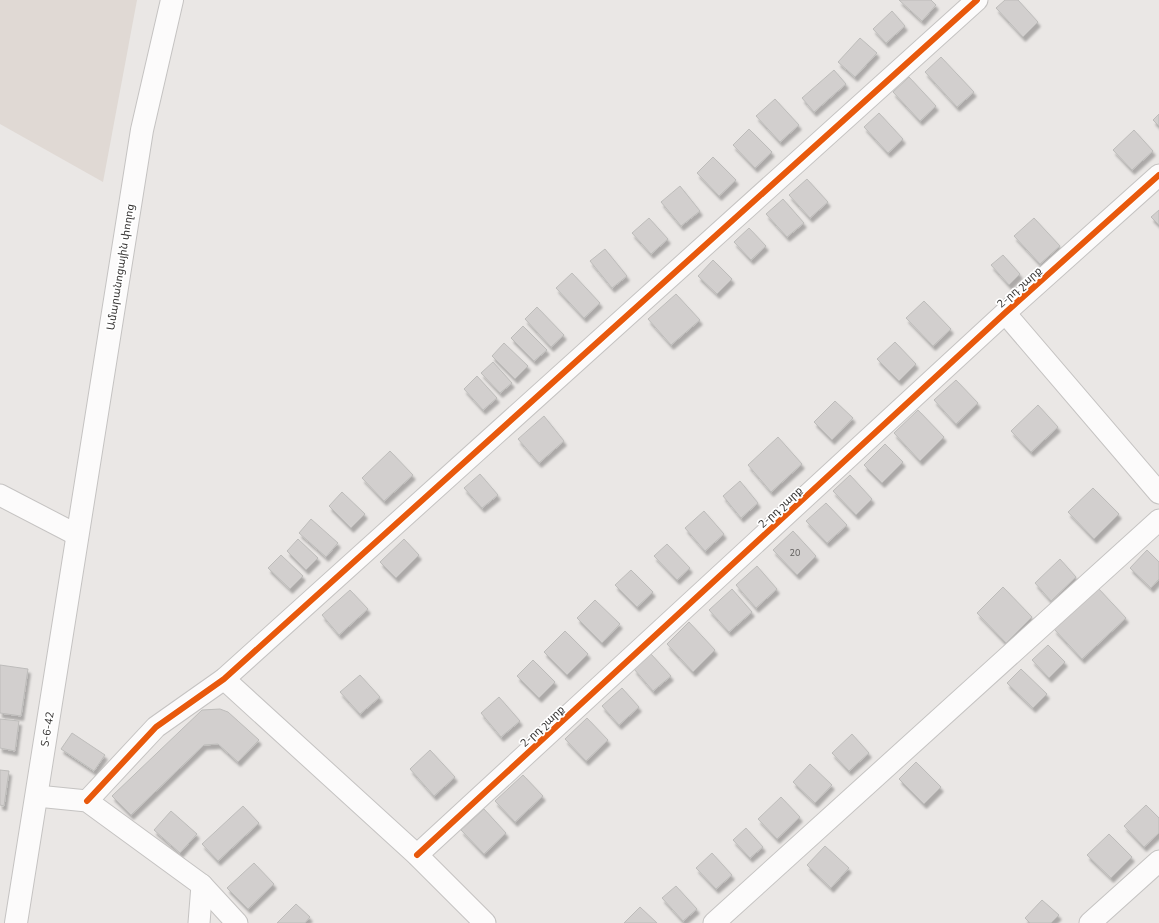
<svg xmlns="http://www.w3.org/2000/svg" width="1159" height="923" font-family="'Nunito Sans','Noto Sans Armenian',sans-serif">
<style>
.built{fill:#e0d9d4}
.building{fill:#d2cfce;stroke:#bdbcba;filter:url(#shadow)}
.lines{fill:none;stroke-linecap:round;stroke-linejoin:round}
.street-casing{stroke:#c5c3c2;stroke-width:23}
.secondary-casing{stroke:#c5c3c2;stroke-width:24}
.street{stroke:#fcfbfb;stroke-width:21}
.secondary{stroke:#fcfbfb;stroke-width:22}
.cycleway-casing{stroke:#fff;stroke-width:8}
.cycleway{stroke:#e8590c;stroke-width:6}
.labels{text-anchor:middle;stroke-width:3.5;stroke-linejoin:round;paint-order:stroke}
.number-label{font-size:9px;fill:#5e5c5a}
.street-label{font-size:11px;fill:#373534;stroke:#fff}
</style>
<defs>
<filter id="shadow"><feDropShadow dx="2.5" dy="4.5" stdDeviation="1" flood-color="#0004"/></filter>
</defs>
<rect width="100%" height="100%" fill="#eae7e5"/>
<polygon class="built" points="0,0 137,0 103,182 0,124"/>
<g class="building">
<polygon points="899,0 931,0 936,5 922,21"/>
<polygon points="1005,0 1018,0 1038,22 1023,37 996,8"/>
<polygon points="892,11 905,26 886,43 873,29"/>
<polygon points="860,38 877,53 855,77 838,62"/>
<polygon points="941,57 974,92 957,107 925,72"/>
<polygon points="834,70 846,84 814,112 802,98"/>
<polygon points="909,77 936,106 920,121 893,92"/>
<polygon points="775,99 799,125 780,142 756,116"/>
<polygon points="879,113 903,139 888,153 864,127"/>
<polygon points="1159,114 1159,126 1153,120"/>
<polygon points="749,129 772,152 755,168 733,145"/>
<polygon points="1134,130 1153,151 1132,170 1113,150"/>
<polygon points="713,157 736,180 719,196 697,173"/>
<polygon points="807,179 828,202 810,218 789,195"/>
<polygon points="680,186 700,211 681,226 661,202"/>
<polygon points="783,199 804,223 787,237 766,214"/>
<polygon points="1159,210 1159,225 1151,217"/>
<polygon points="649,218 668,239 651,254 632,233"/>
<polygon points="1034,218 1060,246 1040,264 1014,236"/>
<polygon points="749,228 766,246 751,260 734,242"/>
<polygon points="605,249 627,276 612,288 590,261"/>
<polygon points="1003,255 1020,274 1009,285 991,265"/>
<polygon points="713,260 732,279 717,294 698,276"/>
<polygon points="572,273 600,303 584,318 556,288"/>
<polygon points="676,294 700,320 671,345 648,319"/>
<polygon points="924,301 951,329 933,346 906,318"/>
<polygon points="537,307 564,335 551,347 525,319"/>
<polygon points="523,326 547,350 534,361 511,338"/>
<polygon points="895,342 916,364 899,381 877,359"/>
<polygon points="504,343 528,366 515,379 492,356"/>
<polygon points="493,362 512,383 500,393 481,373"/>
<polygon points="477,376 497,398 483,410 464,389"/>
<polygon points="956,380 978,403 956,424 934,400"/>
<polygon points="835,401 853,418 832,440 814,422"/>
<polygon points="1038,405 1058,427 1031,452 1011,431"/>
<polygon points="918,410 944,437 920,461 894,433"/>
<polygon points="544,416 564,441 539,463 518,439"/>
<polygon points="778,437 802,464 771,492 748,465"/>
<polygon points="885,444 903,462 882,483 864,465"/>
<polygon points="390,451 413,475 384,501 362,478"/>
<polygon points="480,474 498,495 482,508 464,488"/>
<polygon points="850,475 872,499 856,515 833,491"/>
<polygon points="740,481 758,503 741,518 723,496"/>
<polygon points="1093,488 1119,514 1094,539 1068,512"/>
<polygon points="342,492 365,514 351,528 329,506"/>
<polygon points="826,503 847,525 827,543 806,521"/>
<polygon points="704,511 724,534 705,551 685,528"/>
<polygon points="311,519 338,543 326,557 299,533"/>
<polygon points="793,531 816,556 797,575 773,550"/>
<polygon points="298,539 318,558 306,570 287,551"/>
<polygon points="404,539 419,555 396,578 380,562"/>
<polygon points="667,544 690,568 677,580 654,556"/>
<polygon points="1147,550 1159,562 1159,579 1151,588 1130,568"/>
<polygon points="281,555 303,576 290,589 268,568"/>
<polygon points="1060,559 1076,577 1051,601 1035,583"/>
<polygon points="757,566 777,589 756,608 736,585"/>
<polygon points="631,570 653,592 637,607 615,585"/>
<polygon points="1003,587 1032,617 1006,643 977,613"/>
<polygon points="1098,588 1126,618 1082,659 1054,629"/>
<polygon points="732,589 752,612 729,632 709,610"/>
<polygon points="350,590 368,609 339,635 322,615"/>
<polygon points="595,600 620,624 602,643 577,618"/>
<polygon points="689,622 715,650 693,672 667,644"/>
<polygon points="565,631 588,654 567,675 544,652"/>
<polygon points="1048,645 1065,662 1049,678 1032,660"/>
<polygon points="651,654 671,676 653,691 634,669"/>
<polygon points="533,660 555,682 539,698 517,676"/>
<polygon points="0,665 28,669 21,716 0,713"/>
<polygon points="1021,669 1047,694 1033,708 1007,683"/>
<polygon points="360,675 380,697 360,714 340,692"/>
<polygon points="622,688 639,707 619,725 602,706"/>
<polygon points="499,697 520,721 501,737 481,713"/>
<polygon points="220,709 228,712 259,740 238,762 218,744 204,745 131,815 112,796 202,710"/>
<polygon points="587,718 608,740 586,761 565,739"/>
<polygon points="0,719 19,721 15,751 0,748"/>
<polygon points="72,733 105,755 94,771 61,749"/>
<polygon points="852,734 869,753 849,771 832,753"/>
<polygon points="430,750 455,777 434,796 410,769"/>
<polygon points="916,762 941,787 924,804 899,779"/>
<polygon points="810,764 832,785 815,803 793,782"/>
<polygon points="0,770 9,771 4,806 0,805"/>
<polygon points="523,775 543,796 515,822 495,801"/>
<polygon points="781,797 800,817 777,839 758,819"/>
<polygon points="1146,805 1159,818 1159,833 1144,847 1124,826"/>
<polygon points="243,806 259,823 218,861 202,844"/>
<polygon points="484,809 506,833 484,854 461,830"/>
<polygon points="171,811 197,834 180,853 154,830"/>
<polygon points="746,828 763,847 750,858 733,840"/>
<polygon points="1109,834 1132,857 1111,878 1087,855"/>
<polygon points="825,846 849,868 831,888 807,865"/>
<polygon points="712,853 732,875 716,889 696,868"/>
<polygon points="254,863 274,884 248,909 227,888"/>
<polygon points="676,886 697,909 683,921 662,898"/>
<polygon points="1042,900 1059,915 1051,923 1030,923 1025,918"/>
<polygon points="296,904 310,917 305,923 277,923"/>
<polygon points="640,907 657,923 624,923"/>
</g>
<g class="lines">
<defs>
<g id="street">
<polyline points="1005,313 1159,493"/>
<polyline points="0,495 77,535"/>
<polyline points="224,679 417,855 485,923"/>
<polyline points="37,796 87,801 202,885 237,923"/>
<polyline points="87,801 156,727 224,679 977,0"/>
<polyline points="417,855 1005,313 1159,175"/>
<polyline points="199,923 202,885"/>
<polyline points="714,923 1159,520"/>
<polyline points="1090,923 1159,861"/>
</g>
<polyline id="secondary" points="16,923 142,130 172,0"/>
</defs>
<use href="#street" class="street-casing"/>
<use href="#secondary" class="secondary-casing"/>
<use href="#street" class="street"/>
<use href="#secondary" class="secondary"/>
<defs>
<g id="cycleway">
<polyline points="87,801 156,727 224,679 977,0"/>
<polyline points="417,855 1005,313 1159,175"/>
</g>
</defs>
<use href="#cycleway" class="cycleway-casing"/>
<use href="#cycleway" class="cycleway"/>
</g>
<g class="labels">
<g class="number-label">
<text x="795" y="556">20</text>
</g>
<g class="street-label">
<text transform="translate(120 267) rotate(-81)" y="4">Ամարանոցային փողոց</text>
<text transform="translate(1019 287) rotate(-42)" y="4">2-րդ շարք</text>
<text transform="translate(780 507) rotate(-43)" y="4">2-րդ շարք</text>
<text transform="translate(542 726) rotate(-43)" y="4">2-րդ շարք</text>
<text transform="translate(47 729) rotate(-81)" y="4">Տ-6-42</text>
</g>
</g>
</svg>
